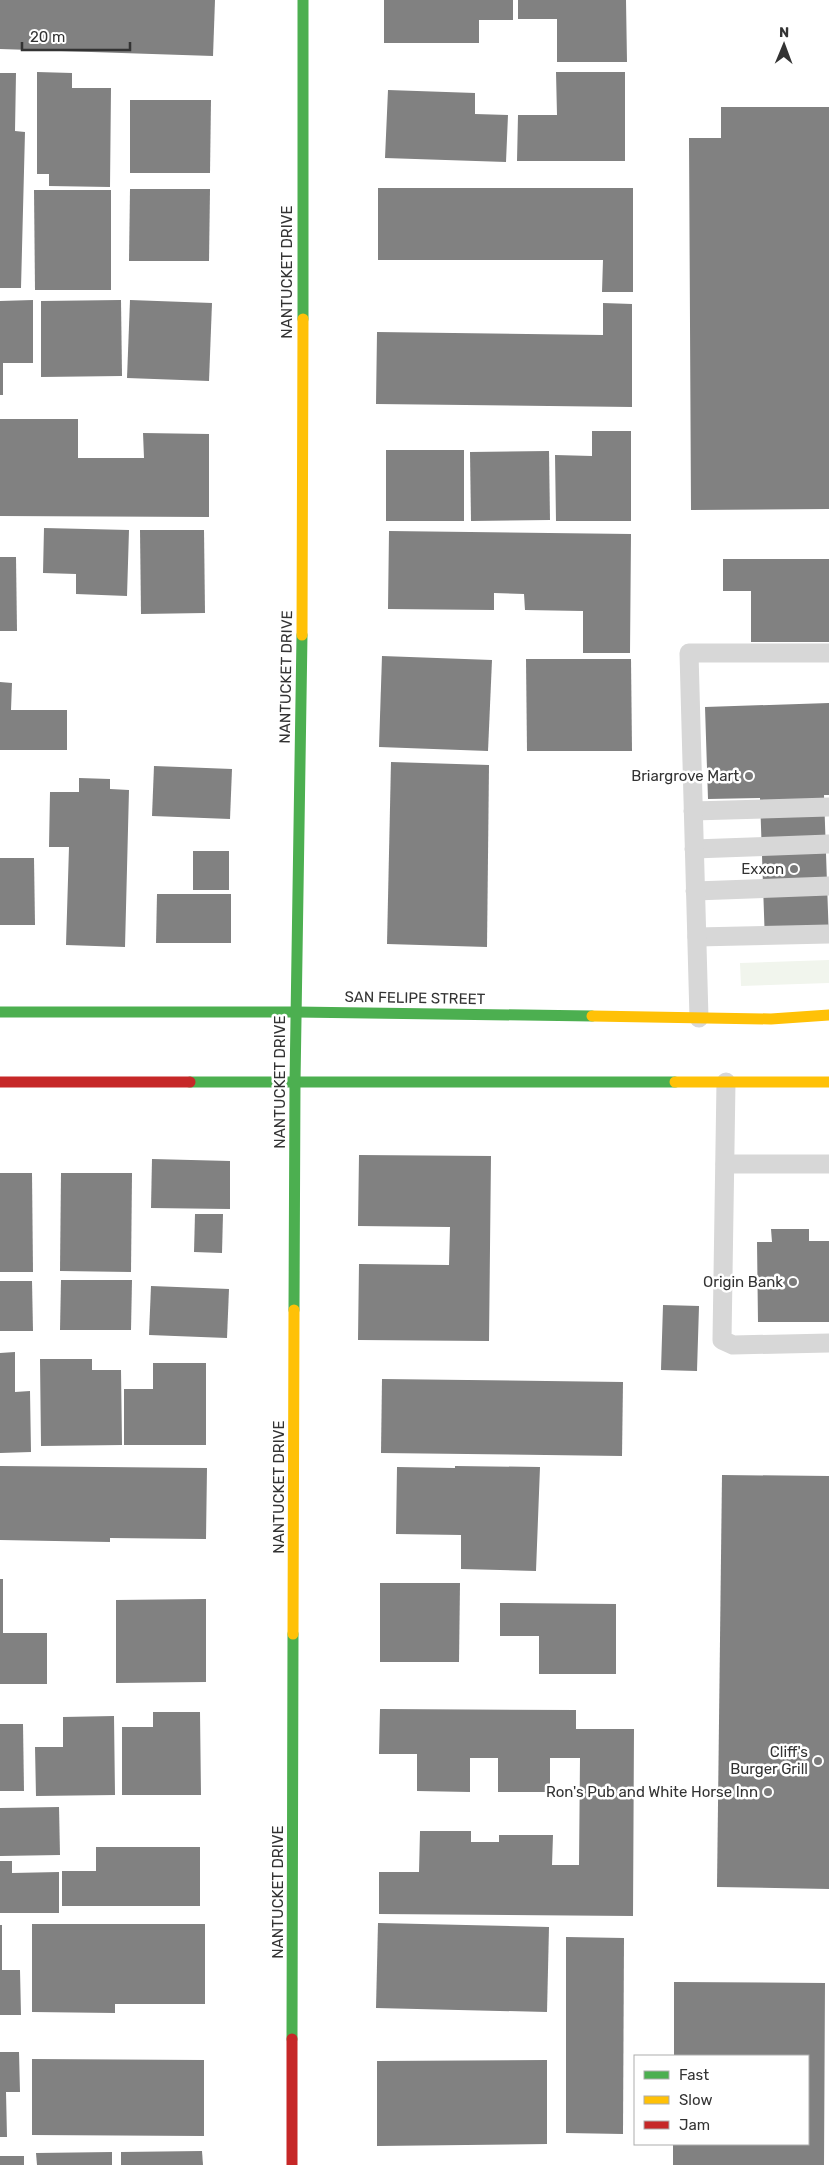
<svg xmlns="http://www.w3.org/2000/svg" width="829" height="2165" font-family="Rubik,sans-serif">
<style>
.green{fill:#f1f5ed}
.building{fill:#818181}
.lines{fill:none;stroke-linecap:round;stroke-linejoin:round}
.lane{stroke:#d7d7d7;stroke-width:19}
.fast{stroke:#4caf50;stroke-width:11}
.slow{stroke:#ffc107;stroke-width:11}
.jam{stroke:#c62828;stroke-width:11}
.poi-dot{fill:#7a7a7a;stroke:#fff;stroke-width:2}
.labels{text-anchor:middle;stroke-width:5;stroke-linejoin:round;paint-order:stroke}
.street-label{font-size:15px;fill:#333;stroke:#fff}
.poi-label{font-size:15px;fill:#333;stroke:#fff;text-anchor:end}
</style>
<rect width="100%" height="100%" fill="#fff"/>
<polygon class="green" points="829,960 829,983 741,986 740,963"/>
<g class="building">
<polygon points="0,0 215,0 213,56 0,49"/>
<polygon points="384,0 513,0 513,20 479,20 479,43 384,43"/>
<polygon points="518,0 626,0 627,62 557,62 557,19 518,19"/>
<polygon points="37,72 72,73 72,88 111,88 110,187 49,186 49,174 37,174"/>
<polygon points="556,72 625,72 625,161 517,161 518,115 557,115"/>
<polygon points="0,73 16,73 15,131 25,132 21,288 0,288"/>
<polygon points="388,90 475,93 475,114 508,115 506,162 385,158"/>
<polygon points="130,100 211,100 210,173 130,173"/>
<polygon points="721,107 829,107 829,509 691,510 689,138 721,138"/>
<polygon points="378,188 633,188 633,292 602,292 603,260 378,260"/>
<polygon points="130,189 210,189 209,261 129,261"/>
<polygon points="34,190 111,190 111,290 35,290"/>
<polygon points="33,300 33,363 3,363 3,395 0,395 0,301"/>
<polygon points="121,300 122,376 41,377 41,301"/>
<polygon points="130,300 212,303 209,381 127,378"/>
<polygon points="603,303 632,304 632,407 376,404 377,332 603,335"/>
<polygon points="0,419 78,419 78,458 144,458 143,433 209,434 209,517 0,516"/>
<polygon points="592,431 631,431 631,521 556,521 555,455 592,456"/>
<rect x="386" y="450" width="78" height="71"/>
<polygon points="549,451 550,520 471,521 470,452"/>
<polygon points="44,528 129,530 127,596 76,594 76,574 43,573"/>
<polygon points="140,530 204,530 205,613 141,614"/>
<polygon points="389,531 631,534 630,653 583,653 583,611 525,610 524,594 494,593 494,610 388,609"/>
<polygon points="0,557 16,557 17,631 0,631"/>
<polygon points="723,559 829,559 829,642 751,642 751,591 723,591"/>
<polygon points="382,656 492,660 488,751 379,747"/>
<polygon points="526,659 631,659 632,751 527,751"/>
<polygon points="0,682 12,683 11,710 67,710 67,750 0,750"/>
<polygon points="829,703 829,795 824,795 829,941 765,943 760,798 708,799 705,707"/>
<polygon points="391,762 489,765 487,947 387,944"/>
<polygon points="154,766 232,769 230,819 152,816"/>
<polygon points="79,778 110,779 110,789 129,790 125,947 66,945 69,847 49,847 50,792 79,792"/>
<rect x="193" y="851" width="36" height="39"/>
<polygon points="0,858 34,858 35,925 0,925"/>
<polygon points="157,894 231,894 231,943 156,943"/>
<polygon points="359,1155 491,1156 489,1341 358,1340 359,1264 449,1265 450,1227 358,1226"/>
<polygon points="152,1159 230,1161 230,1209 151,1208"/>
<polygon points="0,1173 32,1173 33,1272 0,1272"/>
<polygon points="61,1173 132,1173 131,1272 60,1271"/>
<polygon points="195,1214 223,1214 222,1253 194,1252"/>
<polygon points="771,1229 809,1229 809,1241 829,1241 829,1322 758,1322 757,1242 772,1242"/>
<polygon points="61,1280 132,1280 131,1330 60,1330"/>
<polygon points="0,1281 32,1281 33,1331 0,1331"/>
<polygon points="151,1286 229,1289 227,1338 149,1335"/>
<polygon points="663,1305 699,1306 697,1371 661,1370"/>
<polygon points="15,1352 15,1392 30,1391 31,1452 0,1453 0,1353"/>
<polygon points="40,1359 92,1359 92,1370 121,1370 122,1445 41,1446"/>
<polygon points="153,1363 206,1363 206,1445 124,1445 124,1389 153,1389"/>
<polygon points="382,1379 623,1382 622,1456 381,1453"/>
<polygon points="0,1466 207,1468 206,1539 110,1538 110,1542 0,1540"/>
<polygon points="455,1466 540,1467 536,1571 461,1569 461,1535 396,1534 397,1467 455,1468"/>
<polygon points="722,1475 829,1476 829,1889 717,1887"/>
<polygon points="0,1579 3,1579 3,1633 47,1633 47,1684 0,1684"/>
<polygon points="380,1583 460,1583 459,1662 380,1662"/>
<polygon points="206,1599 206,1682 116,1683 116,1600"/>
<polygon points="500,1603 616,1604 616,1674 539,1674 539,1636 500,1636"/>
<polygon points="380,1709 576,1710 576,1729 634,1729 633,1916 379,1914 379,1872 419,1872 420,1831 471,1831 471,1842 499,1842 499,1835 553,1835 552,1865 579,1865 580,1758 550,1758 550,1792 498,1792 498,1758 470,1758 470,1792 417,1791 417,1754 379,1754"/>
<polygon points="153,1712 200,1712 201,1795 122,1795 122,1727 153,1727"/>
<polygon points="114,1716 115,1795 36,1796 35,1747 63,1747 63,1717"/>
<polygon points="0,1724 23,1724 24,1791 0,1791"/>
<polygon points="59,1807 60,1855 0,1856 0,1808"/>
<polygon points="96,1847 200,1847 200,1906 62,1906 62,1871 96,1871"/>
<polygon points="0,1861 12,1861 12,1873 59,1872 59,1913 0,1913"/>
<polygon points="378,1923 549,1927 547,2012 376,2008"/>
<polygon points="32,1924 205,1924 205,2004 115,2004 115,2013 32,2012"/>
<polygon points="0,1925 2,1925 2,1970 20,1970 21,2015 0,2015"/>
<polygon points="566,1937 624,1938 623,2134 566,2133"/>
<polygon points="674,1982 825,1983 824,2165 673,2165 673,2144 808,2144 808,2056 674,2056"/>
<polygon points="0,2052 19,2052 20,2092 6,2092 7,2137 0,2137"/>
<polygon points="32,2059 204,2060 204,2136 32,2135"/>
<polygon points="547,2060 547,2144 377,2146 377,2061"/>
<polygon points="202,2151 203,2165 121,2165 121,2152"/>
<polygon points="112,2152 112,2165 37,2165 36,2153"/>
<rect x="0" y="2156" width="24" height="9"/>
</g>
<g class="lines">
<g class="lane">
<polyline points="693,811 829,807"/>
<polyline points="694,849 829,844"/>
<polyline points="695,891 829,886"/>
<polyline points="697,937 829,934"/>
<polyline points="699,1018 689,653 829,653"/>
<polyline points="726,1082 722,1340 733,1345 829,1343"/>
<polyline points="725,1164 829,1164"/>
</g>
<g class="fast">
<polyline points="303,319 303,0"/>
<polyline points="0,1012 296,1012 592,1016"/>
<polyline points="190,1082 675,1082"/>
<polyline points="294,1310 295,1083 302,635"/>
<polyline points="292,2039 293,1634"/>
</g>
<g class="slow">
<polyline points="302,635 303,319"/>
<polyline points="592,1016 771,1019 829,1015"/>
<polyline points="675,1082 829,1082"/>
<polyline points="293,1634 294,1310"/>
</g>
<g class="jam">
<polyline points="0,1082 190,1082"/>
<polyline points="292,2165 292,2039"/>
</g>
</g>
<g class="poi-dot">
<circle cx="749" cy="776" r="5"/>
<circle cx="794" cy="869" r="5"/>
<circle cx="793" cy="1282" r="5"/>
<circle cx="818" cy="1761" r="5"/>
<circle cx="768" cy="1792" r="5"/>
</g>
<g class="labels">
<g class="street-label">
<text transform="translate(287 272) rotate(-90)" y="5">NANTUCKET DRIVE</text>
<text transform="translate(286 677) rotate(-89)" y="5">NANTUCKET DRIVE</text>
<text transform="translate(415 998) rotate(1)" y="5">SAN FELIPE STREET</text>
<text transform="translate(280 1082) rotate(-90)" y="5">NANTUCKET DRIVE</text>
<text transform="translate(279 1487) rotate(-90)" y="5">NANTUCKET DRIVE</text>
<text transform="translate(278 1892) rotate(-90)" y="5">NANTUCKET DRIVE</text>
</g>
<g class="poi-label">
<text x="739" y="781">Briargrove Mart</text>
<text x="784" y="874">Exxon</text>
<text x="783" y="1287">Origin Bank</text>
<text x="808" y="1757">Cliff's<tspan x="808" dy="17">Burger Grill</tspan></text>
<text x="758" y="1797">Ron's Pub and White Horse Inn</text>
</g>
</g>
<rect x="634" y="2055" width="175" height="90" fill="#ffffff" stroke="#adadad"/>
<rect x="644" y="2071" width="25" height="8" fill="#4caf50" stroke="#adadad"/>
<text x="679" y="2080" font-size="15" fill="#333333">Fast</text>
<rect x="644" y="2096" width="25" height="8" fill="#ffc107" stroke="#adadad"/>
<text x="679" y="2105" font-size="15" fill="#333333">Slow</text>
<rect x="644" y="2121" width="25" height="8" fill="#c62828" stroke="#adadad"/>
<text x="679" y="2130" font-size="15" fill="#333333">Jam</text>
<g transform="translate(784 45) rotate(1)" stroke="#ffffff" stroke-width="4" paint-order="stroke">
<path d="M0-4L9 19L0 12L-9 19Z" fill="#333333"/>
<text y="-8" font-size="14" font-weight="bold" text-anchor="middle" fill="#333333">N</text>
</g>
<path d="M22 42v8h108v-8" fill="none" stroke="#333333" stroke-width="2.5"/>
<text x="30" y="42" font-size="15" fill="#333333" stroke="#ffffff" stroke-width="4" paint-order="stroke">20 m</text>
</svg>
